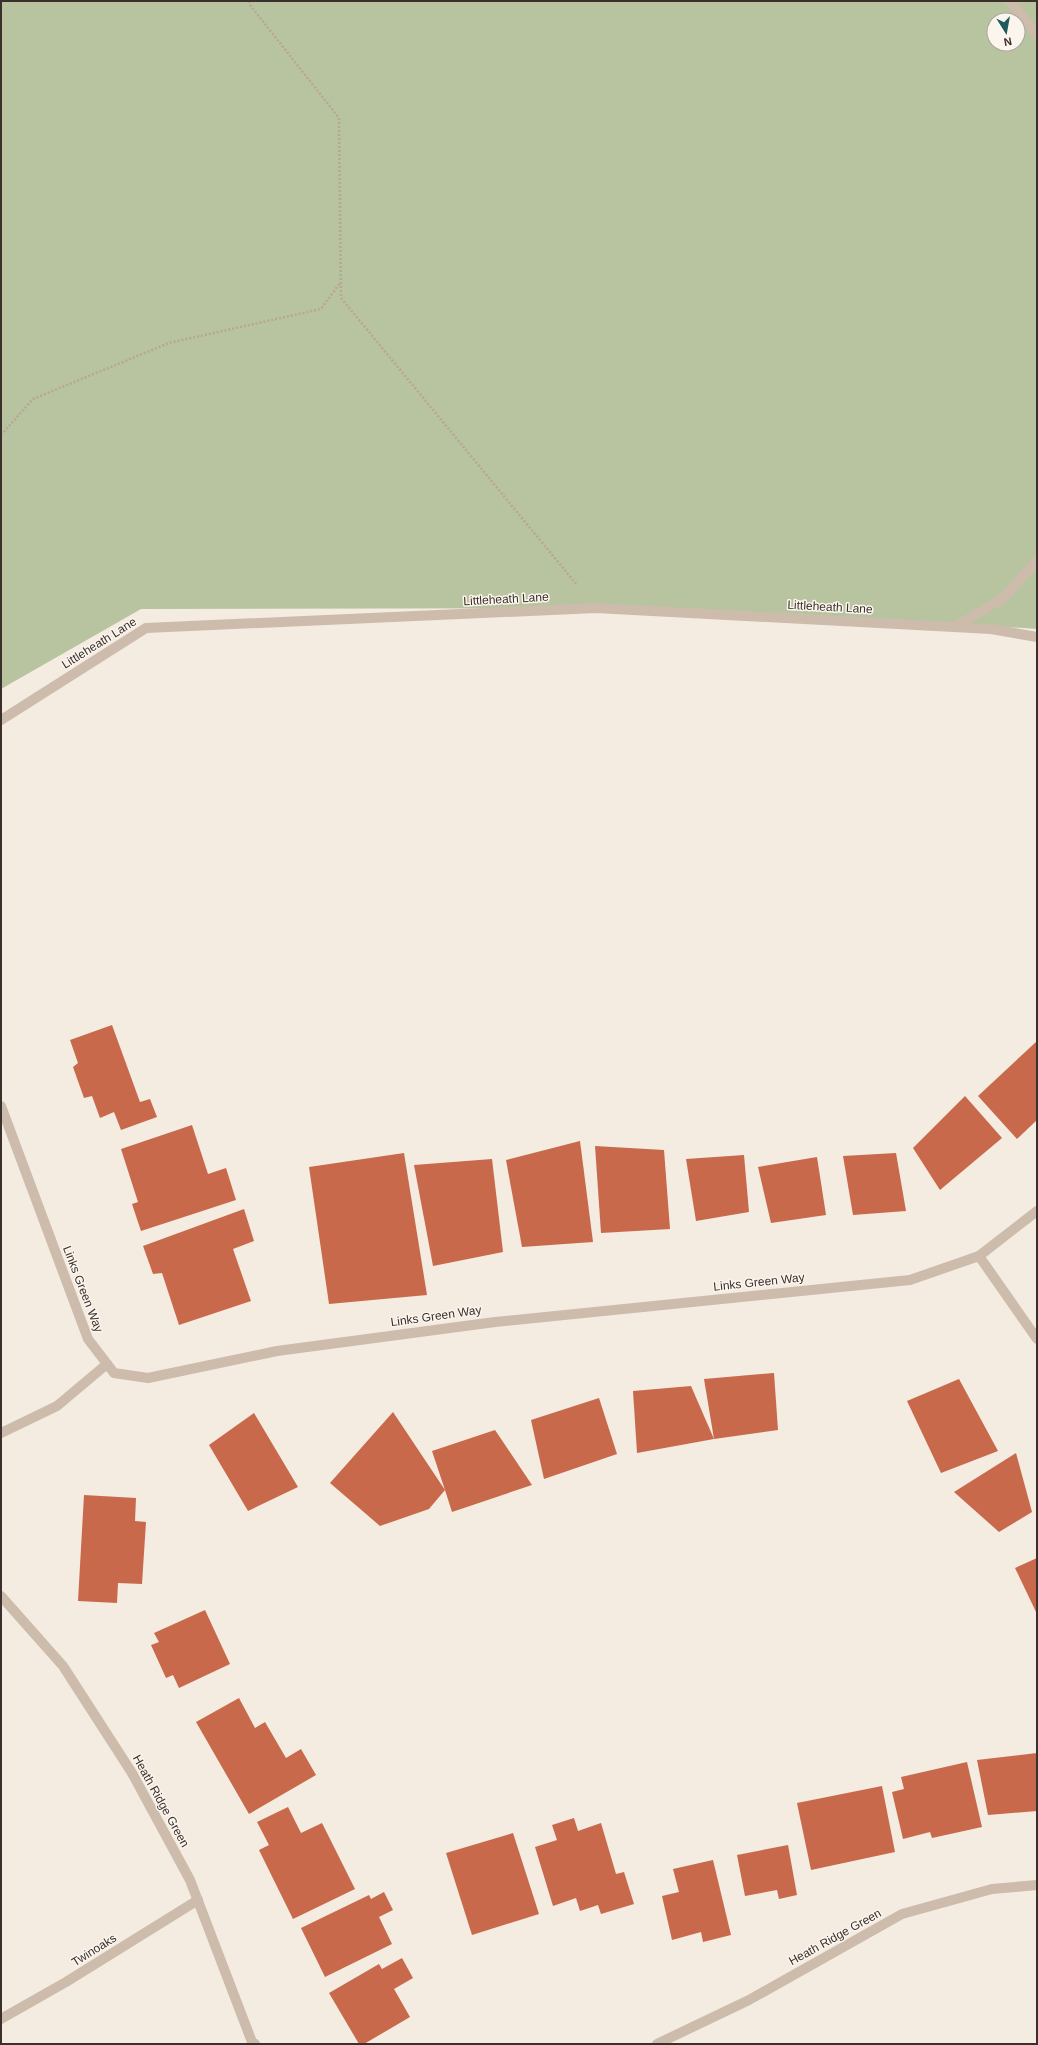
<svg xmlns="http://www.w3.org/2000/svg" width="1038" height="2045" font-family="Arial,sans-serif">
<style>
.green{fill:#b8c4a0;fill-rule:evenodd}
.building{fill:#c8694b}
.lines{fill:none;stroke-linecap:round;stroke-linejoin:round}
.path{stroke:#b9a596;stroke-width:2.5;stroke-dasharray:2 2;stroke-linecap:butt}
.minor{stroke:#cdbbac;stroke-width:10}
.labels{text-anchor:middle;stroke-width:3;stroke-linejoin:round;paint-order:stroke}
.street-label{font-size:12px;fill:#3b302b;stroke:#fbf5ee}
</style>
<rect width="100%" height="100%" fill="#f4ebe1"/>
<path class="green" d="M1,1h1036v628l-134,-9 -307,-12 -455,1 -140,80zM994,20h24v24h-24z"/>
<g class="building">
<polygon points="112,1025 140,1102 150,1099 157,1117 121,1130 114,1112 100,1118 92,1096 84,1098 73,1067 78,1063 70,1040"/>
<polygon points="1037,1041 1037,1120 1017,1139 978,1096"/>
<polygon points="965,1096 1002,1138 940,1190 913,1148"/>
<polygon points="192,1125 208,1174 226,1168 236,1200 141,1231 132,1204 138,1202 121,1149"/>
<polygon points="580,1141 593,1242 522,1247 506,1160"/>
<polygon points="595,1146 664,1150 670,1229 601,1233"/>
<polygon points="404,1153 427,1295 329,1304 309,1167"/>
<polygon points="896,1153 906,1211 853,1215 843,1156"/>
<polygon points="744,1155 749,1212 696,1221 686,1159"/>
<polygon points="817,1157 826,1215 771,1223 758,1167"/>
<polygon points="492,1159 503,1252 433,1266 414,1165"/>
<polygon points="244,1209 254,1241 233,1249 251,1301 179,1325 162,1273 153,1274 143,1246"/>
<polygon points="774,1373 778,1430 714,1439 704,1379"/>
<polygon points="959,1379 998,1451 941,1473 907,1401"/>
<polygon points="691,1386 714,1439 637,1453 633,1391"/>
<polygon points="599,1398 617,1454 544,1479 531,1420"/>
<polygon points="393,1412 445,1490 432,1451 495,1430 532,1485 452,1512 445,1490 429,1509 380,1526 330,1483"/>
<polygon points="254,1413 298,1487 248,1511 209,1445"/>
<polygon points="1016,1453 1032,1512 999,1532 954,1492"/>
<polygon points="84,1495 136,1498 135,1521 146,1522 142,1584 118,1583 117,1603 78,1601"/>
<polygon points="1037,1558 1037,1614 1015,1568"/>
<polygon points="205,1610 230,1664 179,1688 173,1675 166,1678 151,1645 159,1642 154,1633"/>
<polygon points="239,1698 255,1728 265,1722 286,1758 301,1749 316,1775 249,1814 196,1722"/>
<polygon points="1037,1753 1037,1811 988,1815 977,1760"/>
<polygon points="967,1762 982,1827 932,1838 930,1832 903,1839 892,1792 904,1789 901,1777"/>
<polygon points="882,1786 895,1852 811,1870 797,1803"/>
<polygon points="288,1807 301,1833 322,1823 355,1889 293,1919 259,1850 269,1845 257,1822"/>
<polygon points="574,1818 578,1831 601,1823 616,1874 624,1872 634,1904 601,1914 598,1905 580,1911 576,1898 553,1906 535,1847 557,1840 552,1825"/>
<polygon points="513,1833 539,1914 472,1935 446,1853"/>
<polygon points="788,1845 797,1895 779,1899 777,1890 745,1896 737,1855"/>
<polygon points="713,1860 731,1935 703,1942 701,1932 672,1940 662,1896 679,1892 673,1869"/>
<polygon points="384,1892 393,1910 379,1917 392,1944 325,1977 301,1928 369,1895 371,1899"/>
<polygon points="402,1958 413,1978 394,1989 410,2017 364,2044 359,2044 329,1993 379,1964 382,1969"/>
</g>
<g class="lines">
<g class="path">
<polyline points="249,1 250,5 339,118 341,298 577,585"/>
<polyline points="1,435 33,399 169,343 321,309 340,283"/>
</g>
<g class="minor">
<polyline points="1010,1 1037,35"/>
<polyline points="954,627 1002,599 1037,561"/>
<polyline points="1,720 146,628 596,608 991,629 1037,637"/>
<polyline points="1,1106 88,1339 114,1373 148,1378 277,1351 495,1322 910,1280 979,1256 1037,1211"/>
<polyline points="979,1256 1037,1339"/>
<polyline points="1,1433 57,1406 107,1364"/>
<polyline points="1,1596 63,1666 132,1773 190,1880 252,2042 255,2044"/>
<polyline points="1,2019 66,1982 198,1900"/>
<polyline points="657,2044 749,2000 902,1914 992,1889 1037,1885"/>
</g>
</g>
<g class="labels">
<g class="street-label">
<text transform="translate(506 599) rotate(-3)" y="4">Littleheath Lane</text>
<text transform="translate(830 607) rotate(3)" y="4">Littleheath Lane</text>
<text transform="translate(99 643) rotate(-32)" y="4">Littleheath Lane</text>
<text transform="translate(759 1282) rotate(-6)" y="4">Links Green Way</text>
<text transform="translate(83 1289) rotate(69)" y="4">Links Green Way</text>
<text transform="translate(436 1316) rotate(-8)" y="4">Links Green Way</text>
<text transform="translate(161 1801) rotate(61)" y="4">Heath Ridge Green</text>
<text transform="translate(835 1937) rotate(-29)" y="4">Heath Ridge Green</text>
<text transform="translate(94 1950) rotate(-32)" y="4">Twinoaks</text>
</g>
</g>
<rect width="1038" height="2045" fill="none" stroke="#3b302b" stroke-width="4"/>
<g transform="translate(1006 32) rotate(169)"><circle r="19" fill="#fbf5ee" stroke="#aea6a0"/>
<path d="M0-3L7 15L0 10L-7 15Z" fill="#1f5a5e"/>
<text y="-6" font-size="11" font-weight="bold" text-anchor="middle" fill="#3b302b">N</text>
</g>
</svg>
